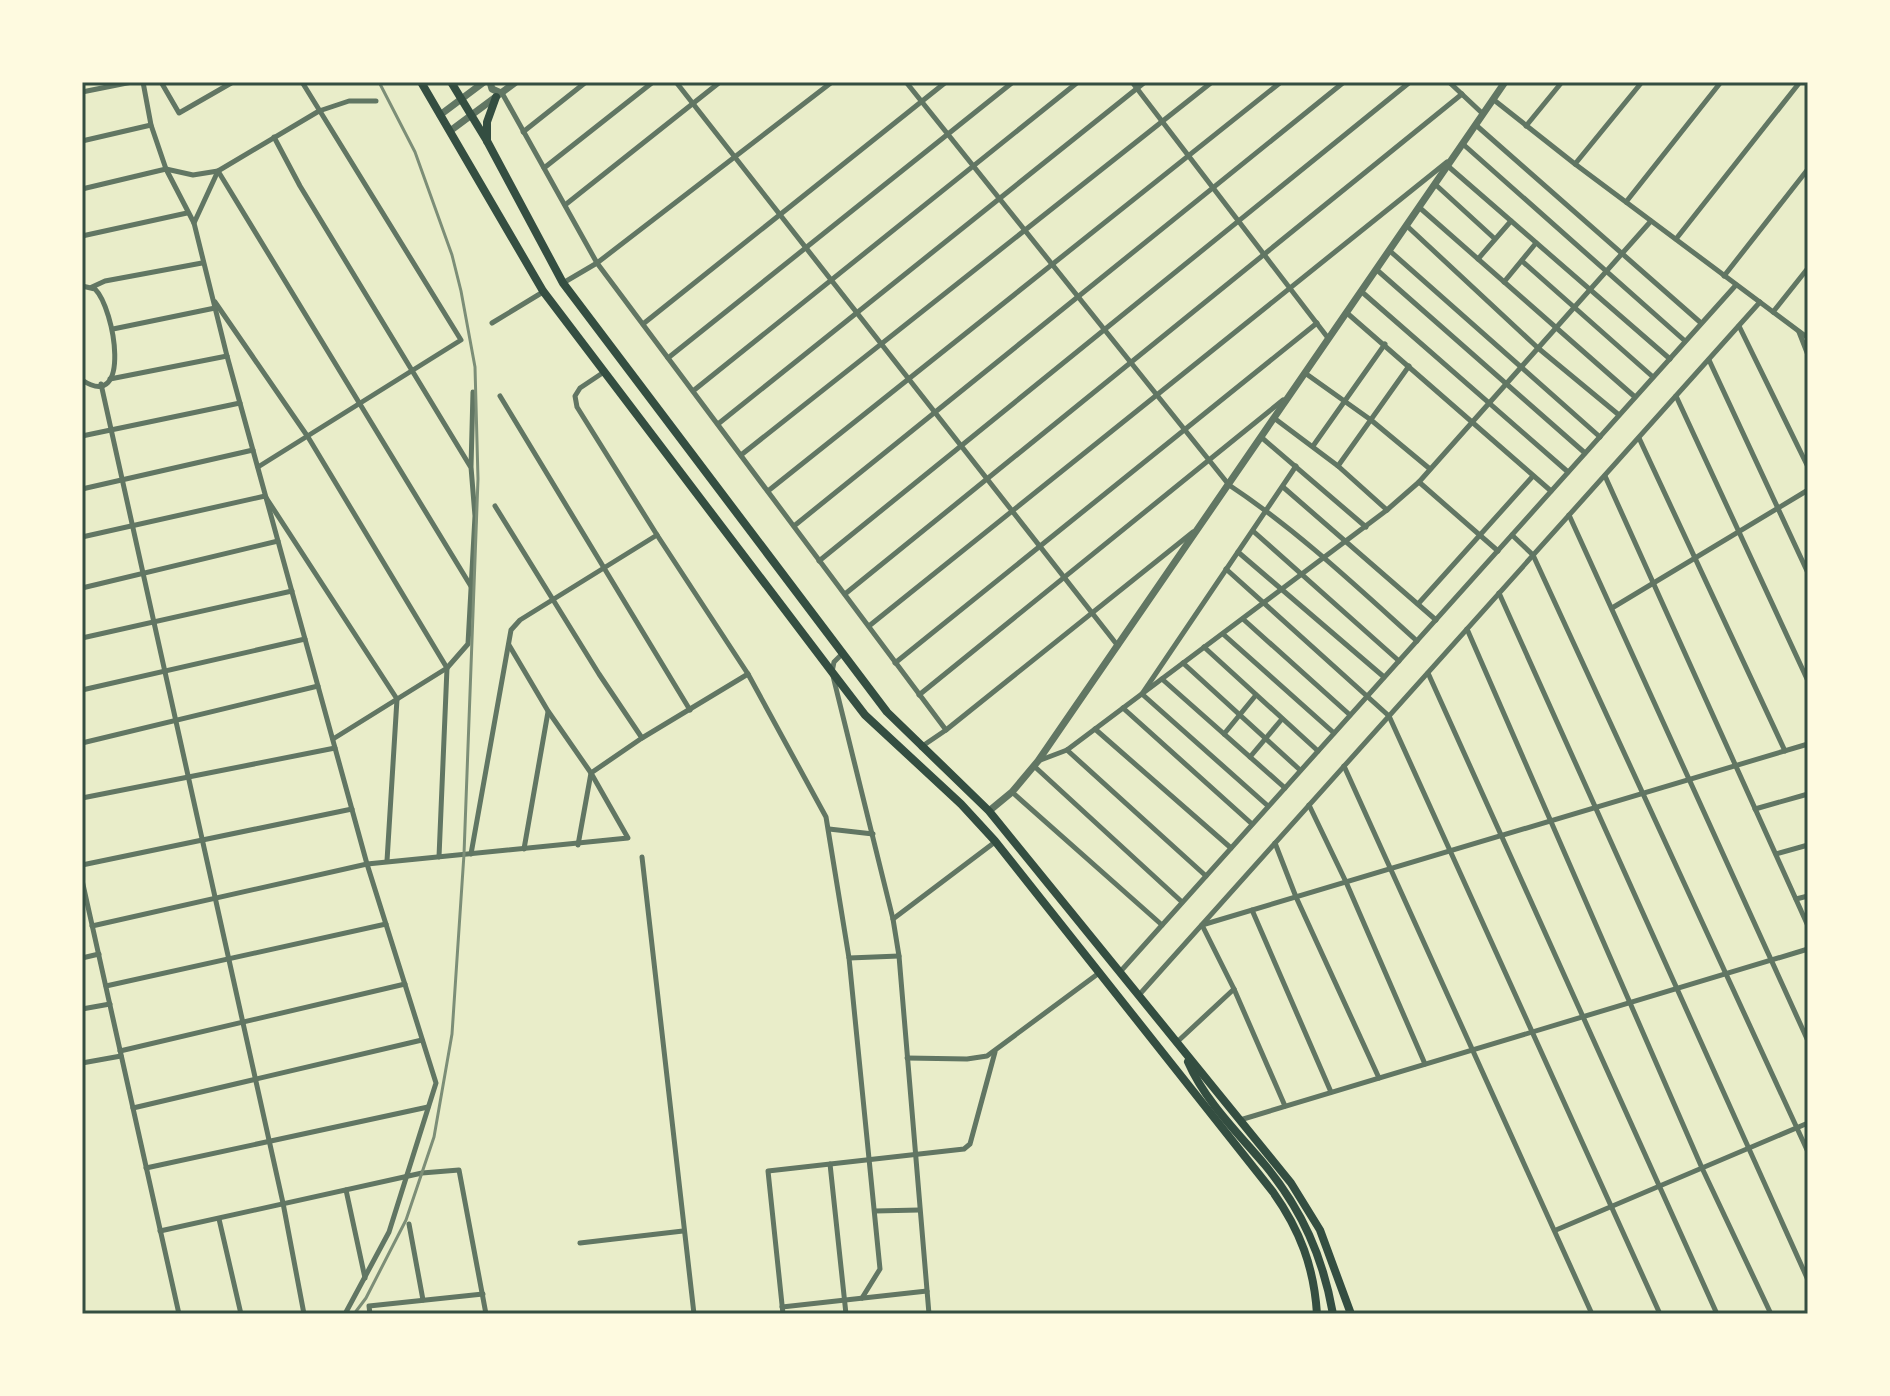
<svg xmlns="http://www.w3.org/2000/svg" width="1890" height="1396" font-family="Roboto,sans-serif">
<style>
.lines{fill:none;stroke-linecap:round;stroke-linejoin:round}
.minor{stroke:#617663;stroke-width:5}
.tertiary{stroke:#617663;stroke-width:7}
.primary{stroke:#344e41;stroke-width:8}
.rail{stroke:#7c8e77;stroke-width:3}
.neatline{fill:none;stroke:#344e41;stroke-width:3}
</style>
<rect width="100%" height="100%" fill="#e9edc9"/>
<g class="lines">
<g class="minor">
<polyline points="143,82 151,125 166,169 194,223 227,356 367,864 436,1083 389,1232 345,1314"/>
<polyline points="161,82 179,113 233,82"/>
<polyline points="676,82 1118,646"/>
<path d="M906,82l323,403c68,45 127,101 188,156"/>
<polyline points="1132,82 1328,338"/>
<polyline points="1449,82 1483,114"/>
<polyline points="82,92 132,82"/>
<polyline points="502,93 597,263 946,730"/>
<polyline points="1494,100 1575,164 1808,338"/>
<polyline points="1477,126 1701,323"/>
<polyline points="1526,126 1562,82"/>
<polyline points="523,132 586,82"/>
<polyline points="274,137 300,186 470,466"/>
<polyline points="82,141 151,125"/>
<polyline points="1464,145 1685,341"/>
<polyline points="1575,164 1642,82"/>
<polyline points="1449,167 1670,359"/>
<polyline points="544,168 653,82"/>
<polyline points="1436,185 1495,239"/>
<polyline points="82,189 166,169 193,175 218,171 472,588"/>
<polyline points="1626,202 1721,82"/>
<polyline points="565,205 720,82"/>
<polyline points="1420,208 1635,397"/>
<polyline points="194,223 218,171 319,111 349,101 376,101"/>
<polyline points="1407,226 1538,348 1619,415"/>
<polyline points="82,236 187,213"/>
<polyline points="1676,239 1800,82"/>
<polyline points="1390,251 1600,437"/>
<polyline points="1478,259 1511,221"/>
<polyline points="1522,261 1653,377"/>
<polyline points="1377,270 1585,453"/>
<polyline points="1724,276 1808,169"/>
<polyline points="1504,282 1536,243"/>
<polyline points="563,283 597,263 832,82"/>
<path d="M82,286l13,3c20,20 37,124 -13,91"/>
<polyline points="92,287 105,281 202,263"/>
<polyline points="1362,292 1568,472"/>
<polyline points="215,302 308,437 447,668 439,857"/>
<polyline points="1773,312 1808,268"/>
<polyline points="1347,313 1551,491"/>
<polyline points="492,323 543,292"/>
<polyline points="643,324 946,82"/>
<polyline points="1739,326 1808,467"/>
<polyline points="113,329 215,308"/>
<polyline points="1799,332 1808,355"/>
<polyline points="668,358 1013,82"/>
<polyline points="1709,360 1808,573"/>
<polyline points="604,372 580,388 575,396 577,407 657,535 748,674 826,817 849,958 880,1269 862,1298"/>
<polyline points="1305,373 1371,420 1430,469"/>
<polyline points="110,379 227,356"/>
<polyline points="101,384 283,1203 304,1314"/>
<polyline points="693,391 1078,82"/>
<polyline points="500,396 690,710"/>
<polyline points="1676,396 1808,681"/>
<polyline points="1274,418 1338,466 1387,510"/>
<polyline points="718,424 1145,82"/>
<polyline points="82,436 240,403"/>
<polyline points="1261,437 1366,527"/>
<polyline points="1639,438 1785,751"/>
<polyline points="1313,446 1385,344"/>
<polyline points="741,455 1212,82"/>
<polyline points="1338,466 1409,366"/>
<polyline points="258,467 461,340 302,82"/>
<polyline points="1605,476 1808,926"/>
<polyline points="1419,482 1498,551"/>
<polyline points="1283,487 1436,620"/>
<polyline points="82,489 253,450"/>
<polyline points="768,491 1281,82"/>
<polyline points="495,506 599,674 642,738"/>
<polyline points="1569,515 1808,1041"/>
<polyline points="794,526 1344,82"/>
<polyline points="1253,531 1399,661"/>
<polyline points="1512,535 1533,555 1808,1152"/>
<polyline points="82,537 265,496 397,699 387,861"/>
<polyline points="1238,552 1384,677"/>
<polyline points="819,561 1410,82"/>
<polyline points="1226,569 1389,716 1660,1314"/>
<polyline points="82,588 278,541"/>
<polyline points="1499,593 1808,1280"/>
<polyline points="845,594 1462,94"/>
<polyline points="1418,604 1533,476"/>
<polyline points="1612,608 1808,490"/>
<polyline points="1243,619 1350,715"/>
<polyline points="869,626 1447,162"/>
<polyline points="1467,629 1702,1168 1771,1314"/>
<polyline points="1223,634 1334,733"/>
<polyline points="82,638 292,591"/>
<polyline points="1204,647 1318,751"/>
<polyline points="843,653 834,662 832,672 893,919 899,956 929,1314"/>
<polyline points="895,663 1317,323"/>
<polyline points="1183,663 1300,770"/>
<polyline points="1428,673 1717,1314"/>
<polyline points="1162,679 1285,788"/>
<polyline points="82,690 305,639"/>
<polyline points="919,695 1283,400"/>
<polyline points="1123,708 1252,824"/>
<polyline points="1095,729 1231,848"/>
<polyline points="1224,734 1256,695"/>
<polyline points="333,739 447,668 468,644 475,516 471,467 473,392"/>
<polyline points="82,743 318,686"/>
<polyline points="921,747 946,730 1193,532"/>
<polyline points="1067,750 1206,876"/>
<polyline points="1250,757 1282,719"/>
<polyline points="1038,761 1067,750 1387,510 1419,482 1651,221"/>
<polyline points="1034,766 1182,902"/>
<polyline points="1344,766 1592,1314"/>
<polyline points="1012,792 1162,925"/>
<polyline points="82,798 335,748"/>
<polyline points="1309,805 1346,882 1425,1064"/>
<polyline points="1268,806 1142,694 1296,466"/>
<polyline points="1755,809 1808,794"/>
<polyline points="829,829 873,834"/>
<polyline points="1275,843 1296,897 1379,1078"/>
<polyline points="578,845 591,773 642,738 748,674"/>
<polyline points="524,849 548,712"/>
<polyline points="471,854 511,630 520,620 657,535"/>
<polyline points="1776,854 1808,845"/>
<polyline points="642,857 694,1314"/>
<polyline points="82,865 352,809"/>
<polyline points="82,880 179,1314"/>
<polyline points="1796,899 1808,896"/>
<polyline points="1252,910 1331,1092"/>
<polyline points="893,919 995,842"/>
<polyline points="92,926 367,864 628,838 591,773 548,711 509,645"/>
<polyline points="82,958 99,954"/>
<polyline points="849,958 899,956"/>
<polyline points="1120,972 1736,285"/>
<polyline points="106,986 386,924"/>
<polyline points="1139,995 1760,302"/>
<polyline points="82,1009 110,1004"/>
<polyline points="1176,1043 1234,989"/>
<polyline points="120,1051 405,984"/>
<polyline points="907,1058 967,1059 987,1056 1099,973"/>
<polyline points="82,1063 121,1056"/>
<polyline points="1285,1106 1234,989 1202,925 1808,744"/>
<polyline points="133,1108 422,1040"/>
<polyline points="1240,1120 1808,949"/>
<polyline points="830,1164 846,1314"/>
<polyline points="146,1168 428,1107"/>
<polyline points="346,1190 365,1278"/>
<polyline points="875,1211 919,1210"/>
<polyline points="219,1219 241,1314"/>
<polyline points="409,1224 423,1300"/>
<polyline points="1556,1230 1808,1123"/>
<polyline points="160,1231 422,1173 459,1170 486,1314"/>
<polyline points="580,1243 683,1231"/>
<polyline points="782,1307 927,1291"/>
<polyline points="370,1314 369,1306 483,1294"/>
<polyline points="783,1314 768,1171 964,1149 970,1144 995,1052"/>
</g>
<g class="tertiary">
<polyline points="490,82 492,89 501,93"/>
<polyline points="440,115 484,82"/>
<polyline points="450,131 516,82"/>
<polyline points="989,811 1012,792 1038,761 1505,82"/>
</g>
<g class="primary">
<path d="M421,82l122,209 289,381 33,43 96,89 34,37 278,351c27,38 41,75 44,122"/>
<polyline points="451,82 487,141 563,283 887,712 989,811 1291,1183 1320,1230 1351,1314"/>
<polyline points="487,141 487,122 496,97"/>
<path d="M1188,1062c17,39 50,71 77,103 37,45 58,92 68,149"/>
</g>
<polyline class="rail" points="354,1314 366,1298 406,1220 434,1137 452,1034 464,854 478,479 475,367 461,291 452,255 415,152 379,82"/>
</g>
<rect width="1890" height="1396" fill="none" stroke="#fefae0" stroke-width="168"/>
<rect x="84" y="84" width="1722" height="1228" class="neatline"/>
</svg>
